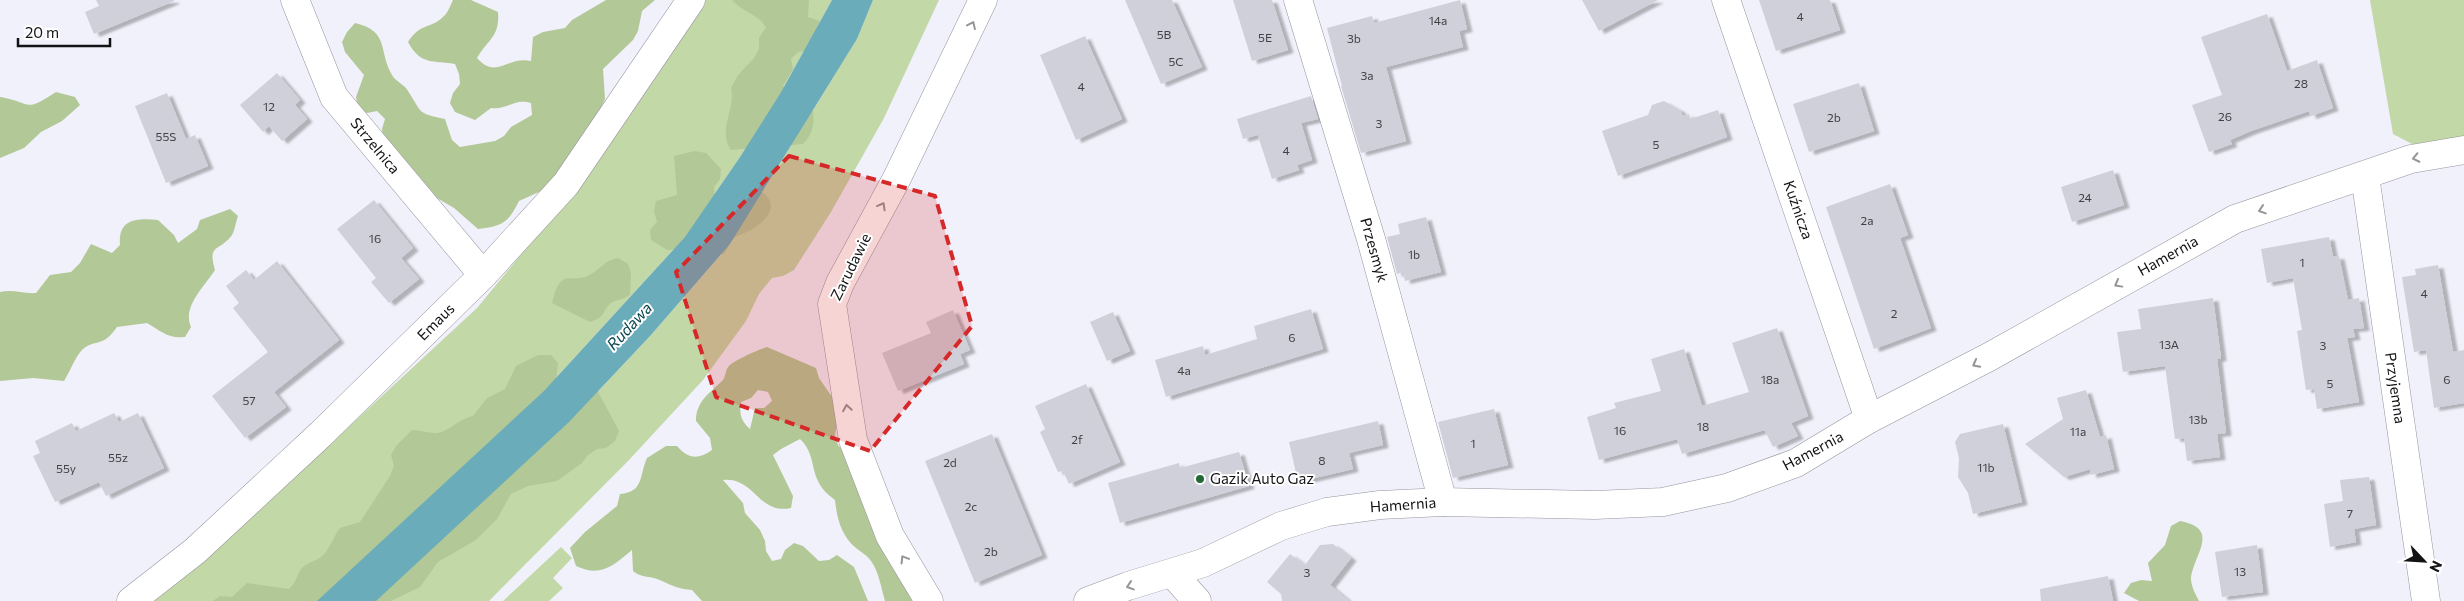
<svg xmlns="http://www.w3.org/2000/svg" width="2464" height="601" font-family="Commissioner,sans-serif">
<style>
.green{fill:#c3d8a7}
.forest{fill:#b3c897;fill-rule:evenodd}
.water{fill:#6aacba}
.building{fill:#d0d0da;filter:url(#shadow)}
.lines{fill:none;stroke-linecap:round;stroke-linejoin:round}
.minor-casing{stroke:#94949e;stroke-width:29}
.minor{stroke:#fff;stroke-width:28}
.oneway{stroke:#959596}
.marked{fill:#d62828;fill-opacity:0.2;stroke:#d62828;stroke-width:4;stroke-dasharray:10 6;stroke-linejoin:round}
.poi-dot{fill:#236935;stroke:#fff;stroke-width:2}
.labels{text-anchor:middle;stroke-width:4;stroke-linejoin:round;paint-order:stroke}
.number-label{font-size:12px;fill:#424247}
.street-label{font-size:15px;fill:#131316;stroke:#fff}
.poi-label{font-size:15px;fill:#131316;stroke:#fff;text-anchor:start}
.water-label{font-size:16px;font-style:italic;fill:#084751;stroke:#fff}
</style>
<defs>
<filter id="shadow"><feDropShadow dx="5.5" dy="3" stdDeviation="1" flood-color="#0004"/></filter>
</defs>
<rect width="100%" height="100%" fill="#f1f1fb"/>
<g class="green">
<polygon points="703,0 832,0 780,94 740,157 685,237 544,391 317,601 143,601 316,457 477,308 552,217"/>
<polygon points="873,0 939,0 884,118 831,212 794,270 783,276 772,278 759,294 746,321 703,380 629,460 489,601 376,601 569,422 651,335 730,244 857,39"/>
<polygon points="2370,0 2464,0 2464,139 2414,145 2393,134"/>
<polygon points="561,547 572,558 553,578 563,588 549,601 503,601"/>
</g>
<g class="forest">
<path d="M453,0h18l27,12c2,25 -10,27 -21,46 20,22 29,-2 54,3l2,-24 10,-5 22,-4 7,-8 34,-20h49l-13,11 -4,20 -5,9 -30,29 2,30 -14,30 -33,50 -19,13 -20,9c-11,23 -18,25 -41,28l-24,-21 -17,-10 -54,-59 -1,-10 3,-10 -8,-8 -10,2 -9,-5 -2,-11 8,-22 -19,-23 -3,-10 5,-10 8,-9c35,8 23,28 37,52 4,7 12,9 16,16 15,23 9,22 37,28l7,21 8,7 35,-6 9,-5 7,-9 21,-12 -1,-12c-17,-5 -23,7 -40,5l-16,12 -20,-8 -5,-9 3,-10 7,-9 -1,-10 -4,-10c-22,-4 -34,2 -47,-22 13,-20 21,-12 35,-25 5,-4 7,-11 10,-17z"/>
<path d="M732,0h77l-1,17 12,4 -13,30 -9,1 -7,7 2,10 -10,17 9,8 20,9c2,17 4,28 -9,41l-72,6c-14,-20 5,-41 0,-62l7,-13 16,-17 5,-9v-11l7,-11c-8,-13 -24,-15 -34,-27z"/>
<path d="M56,92l19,5 5,8 -18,16 -21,11 -17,16 -24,10v-61c32,5 23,17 56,-5z"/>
<path d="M695,151l11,2 15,16 -1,10 -6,8 1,11 44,-8c22,14 10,29 -8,40 -5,3 -14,5 -18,9 -4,4 -6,12 -10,16l-8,-8 -48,3 -16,-10 -1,-10 7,-8 -3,-11 2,-10 21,-6 -3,-39z"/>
<path d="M230,209l8,7c-2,5 -3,14 -6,19 -12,17 -25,8 -17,35 -11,17 -33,37 -24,57l-6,10c-17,2 -24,-6 -38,-14l-30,4c-15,22 -22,11 -35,23 -7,7 -12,22 -18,31l-31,-3 -33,3v-89c13,-3 23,2 36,1l14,-18 21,-3 9,-9 11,-19 21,9 8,-8c-2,-26 16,-27 38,-25l16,15 4,8 19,-14 3,-9z"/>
<path d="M618,258l10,6 3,9 -1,22c-6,4 -14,5 -19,8 -10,8 -4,14 -21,19l-38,-19c9,-39 20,-17 39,-29 11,-6 14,-14 27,-16z"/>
<path d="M767,347l49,21 3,10 18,26 2,10 -4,21 3,10 27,31 49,125h-29c-4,-13 -6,-29 -14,-40 -4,-6 -9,-8 -15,-13 -15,-12 -19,-30 -21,-48 -30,-21 -15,-42 -35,-61l-19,10 -8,6 20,41 -2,12c-33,7 -36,-31 -68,-28l20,23 2,10 15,17 5,11 1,10 6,10 9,-2 4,-9 9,-7 9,3 16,15 10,-1 8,-5 17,12 14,34h-166l-10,-11c-13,-1 -19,-4 -30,-9 -11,-6 -20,-2 -29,-10l-1,-21c-18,15 -31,28 -56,16l-6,-18 15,-16 32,-26 3,-12c24,-2 19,-18 27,-36l19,-12h11c11,13 21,14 35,4l-2,-12 -14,-17c0,-20 13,-27 27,-41 3,-4 2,-10 6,-14 4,-5 31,-17 38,-19zM758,390l10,2 4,9 -8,7h-9l-5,21c-9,-8 -11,-15 -9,-27l10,-4z"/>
<path d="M538,355h13l7,8 -2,19 39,4 24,45 -4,10 -9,7 -9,1 -9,6 -6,8 -25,18 -29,5 -17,8 -14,25 -21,21 -38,22 -18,25 -29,14h-178l7,-5 12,1 15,-14 42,6c8,-8 7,-12 12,-20 6,-7 13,-7 20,-12 9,-7 12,-20 19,-29l20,-6 30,-46 4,-10 -3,-11 5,-9 16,-16c11,0 21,6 32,1 11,-5 16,-12 29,-15l14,-18 18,-9 11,-23z"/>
<path d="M2180,521c42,8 13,34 11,58 0,7 5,16 8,22h-60l-15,-8 7,-10 10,-3 11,1 -4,-18 17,-18 6,-19z"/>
</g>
<polygon class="water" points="832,0 873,0 857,39 730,244 651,335 569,422 376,601 317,601 544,391 685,237 740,157 780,94"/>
<g class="building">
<polygon points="96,0 174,0 174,1 94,34 85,12 99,6"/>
<polygon points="1125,0 1172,0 1202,67 1161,84"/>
<polygon points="1233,0 1272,0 1288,50 1252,61"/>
<polygon points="1460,0 1467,29 1459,31 1463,47 1386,67 1406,141 1361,153 1341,86 1342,86 1327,28 1372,16 1374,23"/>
<polygon points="1582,0 1658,0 1599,31"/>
<polygon points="1759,0 1830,0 1840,30 1776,51"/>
<polygon points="2267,14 2287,71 2317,60 2333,108 2311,116 2309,111 2251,131 2230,140 2232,144 2209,152 2192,105 2222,95 2201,37"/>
<polygon points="1085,36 1122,119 1076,140 1040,55"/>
<polygon points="277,73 300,100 295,105 307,119 282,141 269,126 263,132 240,105"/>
<polygon points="1859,83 1874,131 1809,152 1793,104"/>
<polygon points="167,93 186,139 195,135 208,166 166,183 135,106"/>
<polygon points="1311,96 1318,119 1301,123 1312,160 1297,165 1299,170 1272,179 1258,136 1283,128 1243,139 1237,119"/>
<polygon points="1664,101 1680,110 1683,116 1689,114 1690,119 1718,110 1727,137 1618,176 1602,131 1648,115 1652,105"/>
<polygon points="2113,170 2124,205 2072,222 2061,187"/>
<polygon points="1890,184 1908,235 1900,238 1931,328 1874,349 1826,207"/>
<polygon points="374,200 413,248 401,258 419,279 389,303 371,282 376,278 337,229"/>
<polygon points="1426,217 1441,272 1405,281 1403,272 1397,274 1387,237 1400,234 1398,224"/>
<polygon points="2329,237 2333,257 2339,256 2348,300 2359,298 2364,328 2353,329 2355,337 2347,338 2359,402 2317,409 2314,389 2306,390 2297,331 2302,330 2293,278 2267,283 2261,249"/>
<polygon points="277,261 339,340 274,392 286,407 245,438 212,396 268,352 233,308 239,303 226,286 246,270 254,280"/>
<polygon points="2438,265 2453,352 2464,350 2464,403 2434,408 2426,350 2414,352 2402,277 2416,275 2415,269"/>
<polygon points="2213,298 2221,358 2217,359 2226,433 2217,434 2220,457 2187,461 2184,438 2175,439 2165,366 2123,372 2117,332 2141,329 2138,309"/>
<polygon points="1311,309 1323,349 1166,397 1155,360 1203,346 1205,355 1257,339 1254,326"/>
<polygon points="953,310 970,350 960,354 964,364 898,391 882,353 931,333 926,322"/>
<polygon points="1113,312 1130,351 1107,361 1090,322"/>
<polygon points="1777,328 1808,416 1791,423 1798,436 1773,447 1765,431 1761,431 1682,454 1677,439 1599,460 1587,417 1616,408 1614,403 1661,391 1651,359 1684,349 1702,406 1749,392 1732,343"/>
<polygon points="1086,384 1120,462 1069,484 1063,471 1058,472 1040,432 1045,429 1035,406"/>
<polygon points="2086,390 2100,437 2106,435 2114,469 2091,475 2090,469 2064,477 2025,444 2063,419 2057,398"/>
<polygon points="1494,409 1508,465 1453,478 1438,422"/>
<polygon points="114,413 119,422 138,413 164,468 106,496 99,482 55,502 33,456 40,453 35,441 72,423 76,431"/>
<polygon points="1378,421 1383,445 1349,453 1353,469 1298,482 1289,442"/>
<polygon points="2003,424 2022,502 1973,514 1968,493 1958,477 1959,458 1955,442 1960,434"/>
<polygon points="992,434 1042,555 975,583 925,461"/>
<polygon points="1239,452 1249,486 1120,523 1108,483 1179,463 1180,468"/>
<polygon points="2369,477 2376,525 2354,529 2356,542 2330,547 2324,504 2343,501 2340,480"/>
<polygon points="1333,544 1351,558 1330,585 1349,601 1282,601 1281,594 1267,582 1290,554 1305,565 1320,545"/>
<polygon points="2257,545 2263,592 2222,597 2215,552"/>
<polygon points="2108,576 2113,601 2041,601 2040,589"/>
</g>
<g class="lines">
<defs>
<g id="minor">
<polyline points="295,0 334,97 483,275"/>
<polyline points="1298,0 1371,239 1443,502"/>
<polyline points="1726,0 1869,419"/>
<polyline points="2365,176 2426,601"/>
<polyline points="1173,574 1197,601"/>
<polyline points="131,601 195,551 321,434 483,275 566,184 691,0"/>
<polyline points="929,601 890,536 853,440 832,304 840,283 896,180 983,0"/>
<polyline points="1088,601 1128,586 1203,563 1281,526 1327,512 1380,505 1443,502 1595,505 1663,502 1727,488 1796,463 1869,419 1989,357 2235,219 2411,159 2464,150"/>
</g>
</defs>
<use href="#minor" class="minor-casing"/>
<use href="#minor" class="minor"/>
</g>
<defs><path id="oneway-chevron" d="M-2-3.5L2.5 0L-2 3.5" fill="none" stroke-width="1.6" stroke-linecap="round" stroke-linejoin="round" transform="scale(1.25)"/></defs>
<g class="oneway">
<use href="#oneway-chevron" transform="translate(972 25) rotate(-65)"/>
<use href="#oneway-chevron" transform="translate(2416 158) rotate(168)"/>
<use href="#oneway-chevron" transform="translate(882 206) rotate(-61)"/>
<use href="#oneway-chevron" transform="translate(2262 210) rotate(162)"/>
<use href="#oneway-chevron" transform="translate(2118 284) rotate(151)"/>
<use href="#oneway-chevron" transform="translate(1976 364) rotate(152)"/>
<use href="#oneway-chevron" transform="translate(847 408) rotate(-99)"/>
<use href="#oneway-chevron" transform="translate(904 559) rotate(-121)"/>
<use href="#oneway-chevron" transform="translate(1130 586) rotate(162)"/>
</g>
<path class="marked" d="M789,156l146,40 37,130 -102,125 -154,-54 -40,-125z"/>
<circle class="poi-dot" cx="1200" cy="479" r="5"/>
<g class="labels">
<g class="number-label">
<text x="1800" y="21">4</text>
<text x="1438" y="25">14a</text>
<text x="1164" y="39">5B</text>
<text x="1265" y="42">5E</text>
<text x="1354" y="43">3b</text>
<text x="1176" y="66">5C</text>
<text x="1367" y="80">3a</text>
<text x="2301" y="88">28</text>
<text x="1081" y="91">4</text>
<text x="269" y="111">12</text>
<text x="2225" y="121">26</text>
<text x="1834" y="122">2b</text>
<text x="1379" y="128">3</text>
<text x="166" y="141">55S</text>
<text x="1656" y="149">5</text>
<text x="1286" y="155">4</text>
<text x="2085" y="202">24</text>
<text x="1867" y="225">2a</text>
<text x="375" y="243">16</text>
<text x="1414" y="259">1b</text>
<text x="2302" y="267">1</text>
<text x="2424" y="298">4</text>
<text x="1894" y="318">2</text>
<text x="1292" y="342">6</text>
<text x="2169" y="349">13A</text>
<text x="2323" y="350">3</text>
<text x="1184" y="375">4a</text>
<text x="1770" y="384">18a</text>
<text x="2447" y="384">6</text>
<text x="2330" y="388">5</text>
<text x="249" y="405">57</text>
<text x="2198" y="424">13b</text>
<text x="1703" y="431">18</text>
<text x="1620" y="435">16</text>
<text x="2078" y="436">11a</text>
<text x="1077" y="444">2f</text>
<text x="1473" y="448">1</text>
<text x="118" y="462">55z</text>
<text x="1322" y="465">8</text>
<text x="950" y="467">2d</text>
<text x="1986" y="472">11b</text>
<text x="66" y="473">55y</text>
<text x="971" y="511">2c</text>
<text x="2350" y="518">7</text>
<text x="991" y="556">2b</text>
<text x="2240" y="576">13</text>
<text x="1307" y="577">3</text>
</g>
<g class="street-label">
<text transform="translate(375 146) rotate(50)" y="5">Strzelnica</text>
<text transform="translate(1798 210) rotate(71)" y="5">Kuźnicza</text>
<text transform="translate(1374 250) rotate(74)" y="5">Przesmyk</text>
<text transform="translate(2168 256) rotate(-29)" y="5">Hamernia</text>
<text transform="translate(851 267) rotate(-64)" y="5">Zarudawie</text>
<text transform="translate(436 322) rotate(-45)" y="5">Emaus</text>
<text transform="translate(2395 388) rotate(82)" y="5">Przyjemna</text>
<text transform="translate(1813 451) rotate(-28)" y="5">Hamernia</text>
<text transform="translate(1403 505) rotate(-4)" y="5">Hamernia</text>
</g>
<g class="poi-label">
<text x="1210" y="484">Gazik Auto Gaz</text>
</g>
<g class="water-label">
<text transform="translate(629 326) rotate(-47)" y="6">Rudawa</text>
</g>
</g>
<g transform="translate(2424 561) rotate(115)" stroke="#ffffff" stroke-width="4" paint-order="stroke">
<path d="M0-4L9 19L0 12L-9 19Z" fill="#131316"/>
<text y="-8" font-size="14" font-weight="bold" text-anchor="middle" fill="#131316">N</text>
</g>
<path d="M18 38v8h92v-8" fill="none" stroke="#131316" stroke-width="2.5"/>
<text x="25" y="38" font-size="15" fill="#131316" stroke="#ffffff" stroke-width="4" paint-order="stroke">20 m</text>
</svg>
